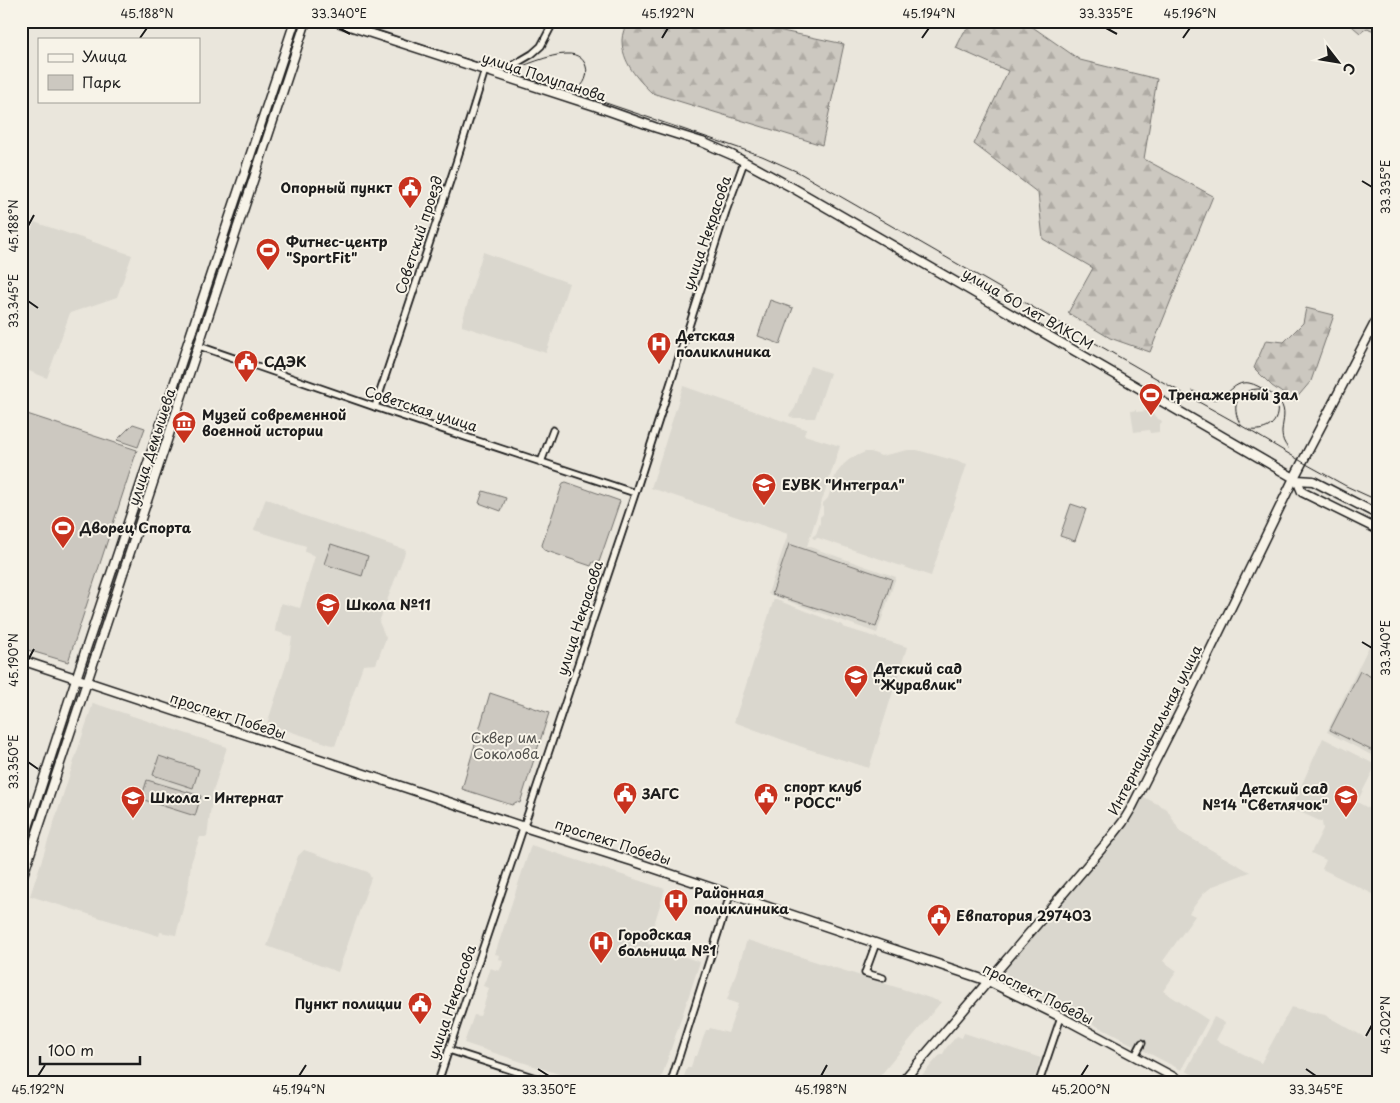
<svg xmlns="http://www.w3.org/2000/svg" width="1400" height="1103" font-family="'Playpen Sans',sans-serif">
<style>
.built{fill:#dad7ce}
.green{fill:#ccc8c0;stroke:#74726e}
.forest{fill:url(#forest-firs);stroke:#74726e}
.wetland{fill:url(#wetland-marsh);stroke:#74726e}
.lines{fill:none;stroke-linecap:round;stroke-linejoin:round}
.street-casing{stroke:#1c1c1c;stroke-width:9}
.secondary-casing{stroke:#1c1c1c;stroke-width:11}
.street{stroke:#f7f3e8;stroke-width:5.5}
.secondary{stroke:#f7f3e8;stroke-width:8}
.tram{stroke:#1c1c1c;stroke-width:1}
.ticks{fill:none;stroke:#1c1c1c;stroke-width:2}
.labels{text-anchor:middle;stroke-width:4;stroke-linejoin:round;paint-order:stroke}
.street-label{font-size:14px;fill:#1c1c1c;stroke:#f7f3e8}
.poi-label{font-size:14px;font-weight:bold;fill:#1c1c1c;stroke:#f7f3e8;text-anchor:start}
.park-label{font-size:14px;fill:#51504d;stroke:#f7f3e8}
.neatline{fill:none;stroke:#1c1c1c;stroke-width:2}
.ticks-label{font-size:12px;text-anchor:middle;fill:#1c1c1c}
</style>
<defs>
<pattern id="forest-firs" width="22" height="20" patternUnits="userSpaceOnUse" patternTransform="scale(1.25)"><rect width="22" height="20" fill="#ccc8c0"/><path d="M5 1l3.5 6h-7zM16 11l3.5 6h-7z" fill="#afaba4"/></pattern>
<pattern id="wetland-marsh" width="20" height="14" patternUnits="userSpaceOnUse" patternTransform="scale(1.25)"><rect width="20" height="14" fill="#ccc8c0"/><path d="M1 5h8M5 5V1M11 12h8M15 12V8" fill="none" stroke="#afaba4"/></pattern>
</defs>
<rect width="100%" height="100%" fill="#eae6dc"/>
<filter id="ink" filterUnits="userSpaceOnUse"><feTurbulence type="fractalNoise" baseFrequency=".02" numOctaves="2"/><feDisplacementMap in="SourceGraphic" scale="10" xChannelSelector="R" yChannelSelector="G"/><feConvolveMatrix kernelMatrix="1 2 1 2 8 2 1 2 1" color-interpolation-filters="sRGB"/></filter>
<g filter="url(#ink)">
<g class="built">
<polygon points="34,222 132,255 117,297 70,313 47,378 21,368 21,262"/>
<polygon points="483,252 569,283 546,353 462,326 462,322"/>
<polygon points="810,366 830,373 815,418 794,418 789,416 795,408"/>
<polygon points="683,386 806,429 804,435 840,446 807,546 896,577 877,633 768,594 788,534 651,488"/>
<polygon points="1136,410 1136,412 1147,411 1157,417 1158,419 1161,420 1162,422 1159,425 1159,432 1150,433 1149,430 1134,432 1131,411"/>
<polygon points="908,450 917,450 967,464 931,576 818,538 814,539 812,537 816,534 820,523 820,517 823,514 823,503 828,498 836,474 844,464 850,459 865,452 871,452 881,456"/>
<polygon points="266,498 302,515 406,550 379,622 386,638 376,664 363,665 335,746 267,724 289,656 292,637 275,631 277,618 281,603 300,608 315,556 305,552 306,546 254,530"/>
<polygon points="774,599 842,625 843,627 907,647 869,768 805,748 734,722"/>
<polygon points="1379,635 1379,759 1327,732 1373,638"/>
<polygon points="93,703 227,747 213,791 207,837 200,837 191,863 188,890 176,935 160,932 159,936 30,896"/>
<polygon points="1323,738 1376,765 1357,802 1379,814 1379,897 1322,869 1326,860 1311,853 1323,829 1322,822 1291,808"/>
<polygon points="1142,796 1167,809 1180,832 1250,872 1213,886 1204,893 1189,913 1195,916 1163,961 1177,971 1163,991 1208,1020 1181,1070 1009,980 1003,966 1132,817"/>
<polygon points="531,845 665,889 648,944 700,962 660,1082 583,1082 464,1043 474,1015 480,1016 484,1005 489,988 483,986 490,968 499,971 502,966 503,960 498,959 499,955 495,954"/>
<polygon points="304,850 368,872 371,878 338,972 267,946 298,856"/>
<polygon points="747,940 918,994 941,1002 875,1082 682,1082 687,1068 691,1068 694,1056 697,1056 706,1030 709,1030 710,1028 728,1033 738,1004 727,1000"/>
<polygon points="1291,1007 1325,1015 1366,1038 1373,1026 1379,1019 1379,1082 1206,1082 1186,1071 1214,1017 1225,1023 1216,1040 1261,1063"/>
<polygon points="964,1033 1041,1058 1033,1082 916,1082 939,1056 943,1054 946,1048 957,1036 962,1038"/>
</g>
<g class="green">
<polygon points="271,107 274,109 197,339 196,339 194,337 270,108"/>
<polygon points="770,300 793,308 780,344 758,336"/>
<polygon points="190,350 193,351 89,665 85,664"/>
<polygon points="21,412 137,450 68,662 21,648"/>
<polygon points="133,424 145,428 138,447 117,440"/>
<polygon points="566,482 620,501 599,562 593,562 591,566 544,550 542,545 563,483"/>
<polygon points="483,491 506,498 501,511 479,503"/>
<polygon points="1071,504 1086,509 1075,541 1060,536"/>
<polygon points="331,544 368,556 362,576 324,564"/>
<polygon points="789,544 892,579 876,627 772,594"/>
<polygon points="1360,671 1379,681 1379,754 1330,730"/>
<polygon points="490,693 549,713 520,803 516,802 512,805 462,789"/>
<polygon points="74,697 77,699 21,871 21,859"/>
<polygon points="159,756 199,769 193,788 153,775"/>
<polygon points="147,780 201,796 195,816 141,799"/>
</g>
<g class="forest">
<path d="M627,21h108l109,23 -22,101 -170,-52c-15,-14 -30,-31 -30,-53 0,-6 3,-13 5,-19z"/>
<polygon points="979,21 1024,21 1080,60 1157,79 1144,159 1213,196 1150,352 1110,338 1068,313 1093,268 1043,239 1038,193 974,144 1008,71 956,48 964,32"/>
<polygon points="1306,308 1334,315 1311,381 1294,401 1272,386 1254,368 1266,340 1284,342 1303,323"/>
</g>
<polygon class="wetland" points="1346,21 1379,21 1379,33 1367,28 1360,33"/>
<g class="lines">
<defs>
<g id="street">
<polyline points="498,74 532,54 541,46 554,21"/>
<polyline points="199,346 375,407 635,493"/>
<polyline points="375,407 456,163 485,70"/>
<polyline points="541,462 553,430"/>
<polyline points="876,943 865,973 883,978"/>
<polyline points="449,1050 548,1082"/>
<polyline points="1135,1056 1142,1043"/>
<polyline points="438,1082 634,497 726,211 744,162"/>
<polyline points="671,1082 730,895"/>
<polyline points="1039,1082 1061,1017"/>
</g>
<g id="secondary">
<polyline points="334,21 595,106 657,128 702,142 732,155 793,188 961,285 1294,478 1297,480 1313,481 1379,515"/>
<polyline points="1297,480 1302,492 1379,530"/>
<polyline points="21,660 524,827 638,863 988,981 1061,1017 1183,1082"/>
<polyline points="21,849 76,679 295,21"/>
<polyline points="21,881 306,21"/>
<polyline points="902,1082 1109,840 1123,822 1132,807 1186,700 1294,478 1379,315"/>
</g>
</defs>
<use href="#street" class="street-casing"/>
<use href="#secondary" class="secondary-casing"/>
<use href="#street" class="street"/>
<use href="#secondary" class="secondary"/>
<g class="tram">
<polyline points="346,21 597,100 762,156 798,172 1161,381 1242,426 1306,464 1346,486 1379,501"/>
<path d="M507,72c16,-6 44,-18 59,-18 25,-2 28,30 6,38"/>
<path d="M1193,391c6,3 12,8 18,8 15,3 21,-19 38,-16 6,1 12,5 18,8 34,20 3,37 21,57"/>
<path d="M1241,425c-12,-19 -3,-37 20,-36"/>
<path d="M1250,430c17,2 30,-7 27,-25"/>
</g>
</g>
</g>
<path class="ticks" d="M339,28l11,6M1106,28l11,6M140,38l7,-10M662,38l6,-10M922,38l7,-10M1183,38l7,-10M1362,181l10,6M28,226l6,-11M28,301l10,7M1362,642l10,6M28,660l6,-11M28,762l10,7M1366,1036l6,-11M538,1069l11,7M1306,1069l10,7M38,1076l7,-11M299,1076l7,-11M821,1076l6,-11M1081,1076l7,-11"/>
<defs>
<symbol id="civic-pin" viewBox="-11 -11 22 30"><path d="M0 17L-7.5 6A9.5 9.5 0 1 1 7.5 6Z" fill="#c8321e" stroke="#f7f3e8"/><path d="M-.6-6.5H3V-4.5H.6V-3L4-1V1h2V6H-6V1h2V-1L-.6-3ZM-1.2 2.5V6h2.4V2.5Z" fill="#fff"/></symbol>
<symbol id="stadium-pin" viewBox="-11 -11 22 30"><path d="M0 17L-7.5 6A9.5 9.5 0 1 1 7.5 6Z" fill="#c8321e" stroke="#f7f3e8"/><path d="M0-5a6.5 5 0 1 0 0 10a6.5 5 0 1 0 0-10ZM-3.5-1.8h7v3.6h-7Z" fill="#fff"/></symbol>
<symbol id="hospital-pin" viewBox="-11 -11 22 30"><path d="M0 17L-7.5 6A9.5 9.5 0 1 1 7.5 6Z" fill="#c8321e" stroke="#f7f3e8"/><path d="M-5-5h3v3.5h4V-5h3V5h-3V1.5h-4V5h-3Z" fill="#fff"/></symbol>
<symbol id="museum-pin" viewBox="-11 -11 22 30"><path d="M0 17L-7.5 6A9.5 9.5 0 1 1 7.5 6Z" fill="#c8321e" stroke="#f7f3e8"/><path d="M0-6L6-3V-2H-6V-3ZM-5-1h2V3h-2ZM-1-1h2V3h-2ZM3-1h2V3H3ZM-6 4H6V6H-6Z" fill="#fff"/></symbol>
<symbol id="school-pin" viewBox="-11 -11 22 30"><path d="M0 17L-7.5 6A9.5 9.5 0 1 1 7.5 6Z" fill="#c8321e" stroke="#f7f3e8"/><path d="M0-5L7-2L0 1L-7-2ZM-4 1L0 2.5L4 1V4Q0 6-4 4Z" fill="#fff"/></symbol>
</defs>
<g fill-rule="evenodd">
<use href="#civic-pin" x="396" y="174" width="28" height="38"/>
<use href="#stadium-pin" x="254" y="236" width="28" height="38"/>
<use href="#hospital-pin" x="645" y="330" width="28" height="38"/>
<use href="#civic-pin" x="232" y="348" width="28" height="38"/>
<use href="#stadium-pin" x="1137" y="381" width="28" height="38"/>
<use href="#museum-pin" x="170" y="409" width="28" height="38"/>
<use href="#school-pin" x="750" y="471" width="28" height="38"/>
<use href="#stadium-pin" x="49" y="514" width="28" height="38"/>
<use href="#school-pin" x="314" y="591" width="28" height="38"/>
<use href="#school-pin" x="842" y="663" width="28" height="38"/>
<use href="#civic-pin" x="611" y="780" width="28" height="38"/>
<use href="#civic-pin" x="752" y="781" width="28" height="38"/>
<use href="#school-pin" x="1332" y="783" width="28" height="38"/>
<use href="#school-pin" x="119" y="784" width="28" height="38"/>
<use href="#hospital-pin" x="662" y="887" width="28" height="38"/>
<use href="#civic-pin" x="925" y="902" width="28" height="38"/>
<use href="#hospital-pin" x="587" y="929" width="28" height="38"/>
<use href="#civic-pin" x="406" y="990" width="28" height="38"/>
</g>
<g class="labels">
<g class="street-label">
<text transform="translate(544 77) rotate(18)" y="5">улица Полупанова</text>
<text transform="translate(707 233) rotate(-71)" y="5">улица Некрасова</text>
<text transform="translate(419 235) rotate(-72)" y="5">Советский проезд</text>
<text transform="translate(1028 309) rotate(30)" y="5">улица 60 лет ВЛКСМ</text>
<text transform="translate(421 409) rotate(18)" y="5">Советская улица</text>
<text transform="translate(152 447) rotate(-72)" y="5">улица Демышева</text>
<text transform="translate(580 618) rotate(-72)" y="5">улица Некрасова</text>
<text transform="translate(228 716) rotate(18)" y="5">проспект Победы</text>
<text transform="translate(1155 730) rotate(-63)" y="5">Интернациональная улица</text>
<text transform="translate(613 842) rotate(18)" y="5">проспект Победы</text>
<text transform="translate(1038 994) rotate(26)" y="5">проспект Победы</text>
<text transform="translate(452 1002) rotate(-71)" y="5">улица Некрасова</text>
</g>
<g class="poi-label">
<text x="392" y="193" text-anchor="end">Опорный пункт</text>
<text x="286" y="247">Фитнес-центр<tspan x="286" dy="16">"SportFit"</tspan></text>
<text x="676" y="341">Детская<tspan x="676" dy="16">поликлиника</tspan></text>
<text x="264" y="367">СДЭК</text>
<text x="1168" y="400">Тренажерный зал</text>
<text x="202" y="420">Музей современной<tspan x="202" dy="16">военной истории</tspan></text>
<text x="782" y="490">ЕУВК "Интеграл"</text>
<text x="80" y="533">Дворец Спорта</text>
<text x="346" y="610">Школа №11</text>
<text x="874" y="674">Детский сад<tspan x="874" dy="16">"Журавлик"</tspan></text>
<text x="784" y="792">спорт клуб<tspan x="784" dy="16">" РОСС"</tspan></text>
<text x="1328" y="794" text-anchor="end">Детский сад<tspan x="1328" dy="16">№14 "Светлячок"</tspan></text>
<text x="642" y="799">ЗАГС</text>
<text x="150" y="803">Школа - Интернат</text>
<text x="694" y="898">Районная<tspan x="694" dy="16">поликлиника</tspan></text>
<text x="956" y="921">Евпатория 297403</text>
<text x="618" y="940">Городская<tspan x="618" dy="16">больница №1</tspan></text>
<text x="402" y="1009" text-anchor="end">Пункт полиции</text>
</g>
<g class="park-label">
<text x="506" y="743">Сквер им.<tspan x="506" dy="16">Соколова</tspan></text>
</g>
</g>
<rect width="1400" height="1103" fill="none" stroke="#f7f3e8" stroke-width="55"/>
<rect x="38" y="38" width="162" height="65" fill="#f7f3e8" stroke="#9f9d96"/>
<rect x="48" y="54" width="25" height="8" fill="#f7f3e8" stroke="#9f9d96"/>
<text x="82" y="62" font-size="15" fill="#1c1c1c">Улица</text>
<rect x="48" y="75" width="25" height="15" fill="#ccc8c0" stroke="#9f9d96"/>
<text x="82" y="88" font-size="15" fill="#1c1c1c">Парк</text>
<g transform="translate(1338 62) rotate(121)" stroke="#f7f3e8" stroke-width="4" paint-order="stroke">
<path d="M0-4L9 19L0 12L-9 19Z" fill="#1c1c1c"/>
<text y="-8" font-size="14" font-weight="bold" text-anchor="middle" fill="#1c1c1c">С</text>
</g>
<path d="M40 1056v8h100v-8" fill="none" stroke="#1c1c1c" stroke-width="2.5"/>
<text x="48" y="1056" font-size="15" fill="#1c1c1c" stroke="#f7f3e8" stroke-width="4" paint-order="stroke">100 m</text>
<rect x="28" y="28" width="1344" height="1048" class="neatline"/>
<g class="ticks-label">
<text x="147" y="18">45.188°N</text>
<text x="339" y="18">33.340°E</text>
<text x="668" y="18">45.192°N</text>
<text x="929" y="18">45.194°N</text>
<text x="1106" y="18">33.335°E</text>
<text x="1190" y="18">45.196°N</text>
<text transform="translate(1386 187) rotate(-90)" y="4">33.335°E</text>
<text transform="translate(14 226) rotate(-90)" y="4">45.188°N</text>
<text transform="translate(14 301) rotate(-90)" y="4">33.345°E</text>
<text transform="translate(1386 648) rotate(-90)" y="4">33.340°E</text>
<text transform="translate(14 660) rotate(-90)" y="4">45.190°N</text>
<text transform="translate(14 762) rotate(-90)" y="4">33.350°E</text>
<text transform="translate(1386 1025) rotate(-90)" y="4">45.202°N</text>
<text x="38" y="1094">45.192°N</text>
<text x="299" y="1094">45.194°N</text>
<text x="549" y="1094">33.350°E</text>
<text x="821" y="1094">45.198°N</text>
<text x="1081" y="1094">45.200°N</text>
<text x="1316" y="1094">33.345°E</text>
</g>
</svg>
